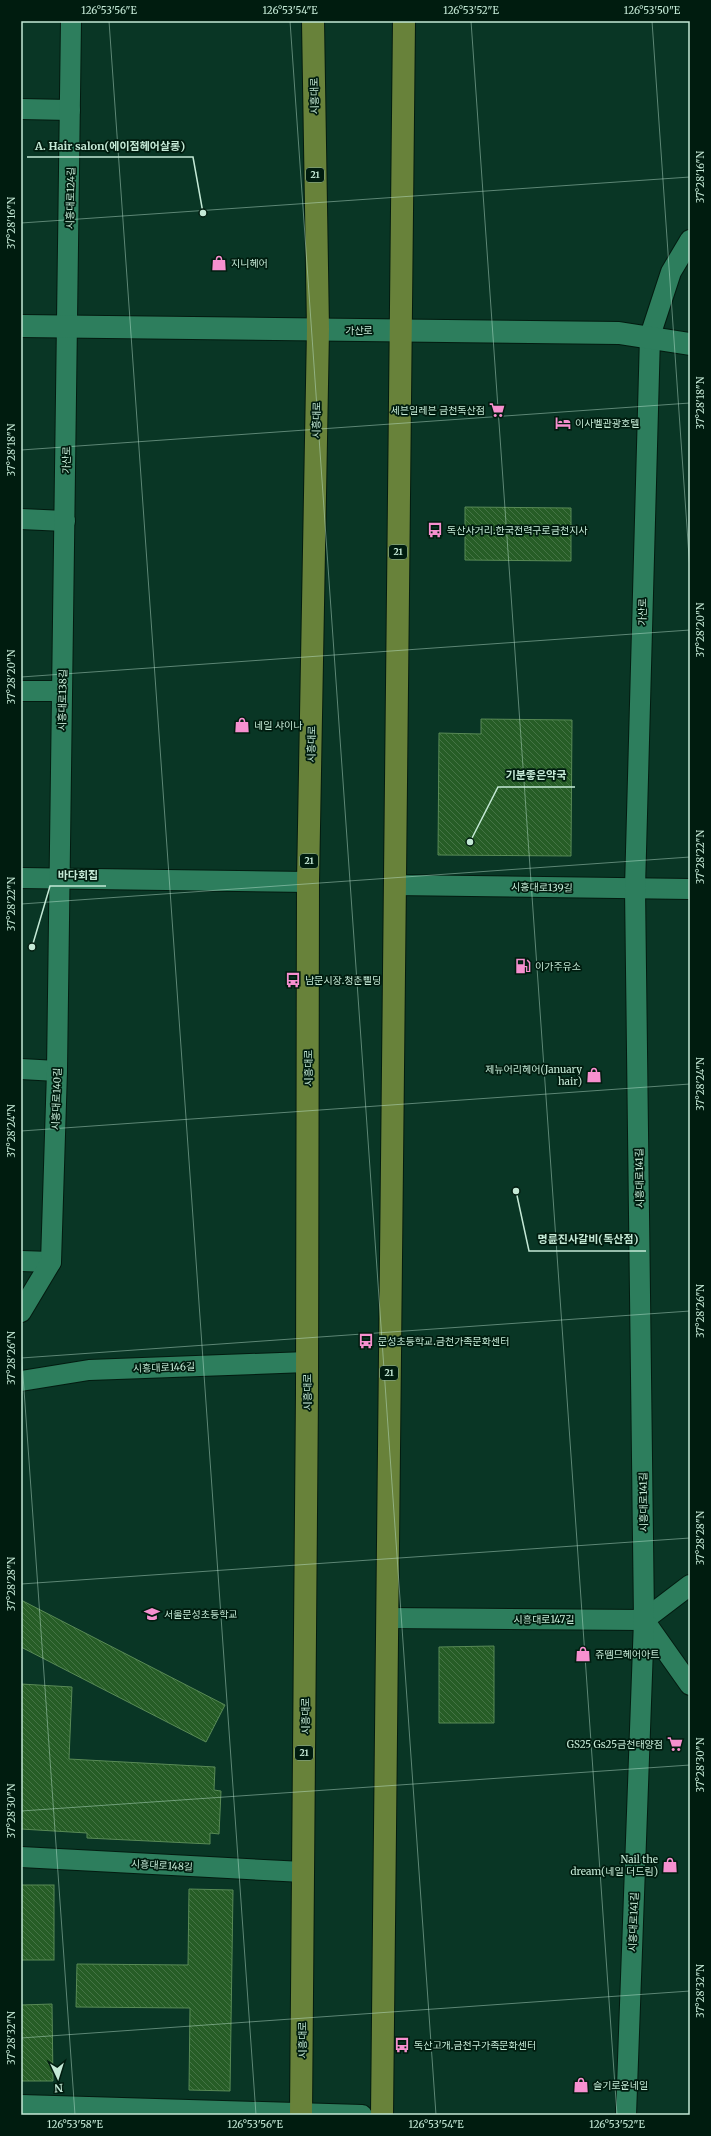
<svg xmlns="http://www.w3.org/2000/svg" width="711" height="2136" font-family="Merriweather,'Noto Sans KR',serif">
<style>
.building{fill:url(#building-back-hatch);stroke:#588a56}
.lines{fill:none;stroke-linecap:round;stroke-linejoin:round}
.minor-casing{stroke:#031b10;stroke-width:22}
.secondary-casing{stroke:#031b10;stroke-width:24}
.primary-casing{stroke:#031b10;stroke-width:24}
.minor{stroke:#2d7e5d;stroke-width:20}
.secondary{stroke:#2d7e5d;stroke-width:22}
.primary{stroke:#68823a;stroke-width:22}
.ticks{fill:none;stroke:#c4e9d6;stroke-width:1;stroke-opacity:0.45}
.labels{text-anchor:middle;stroke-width:3.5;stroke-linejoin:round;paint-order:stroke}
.shield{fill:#001c0f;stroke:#89ac9a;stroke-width:1}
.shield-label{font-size:9px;font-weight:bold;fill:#c4e9d6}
.street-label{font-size:10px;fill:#c4e9d6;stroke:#001c0f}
.poi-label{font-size:10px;fill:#c4e9d6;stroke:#001c0f;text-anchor:start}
.leader{fill:none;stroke:#c4e9d6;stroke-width:1.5}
.callout-dot{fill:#c4e9d6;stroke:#001c0f;stroke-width:1.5}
.callout-label{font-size:11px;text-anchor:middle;font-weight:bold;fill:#c4e9d6;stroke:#001c0f;stroke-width:3.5;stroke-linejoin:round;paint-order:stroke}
.neatline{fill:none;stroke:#c4e9d6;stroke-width:1.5}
.ticks-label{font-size:10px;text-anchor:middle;fill:#c4e9d6}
</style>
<defs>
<pattern id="building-back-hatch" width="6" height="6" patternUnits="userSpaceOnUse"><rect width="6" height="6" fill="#265d26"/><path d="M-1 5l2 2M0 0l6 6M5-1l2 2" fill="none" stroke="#447445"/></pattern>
</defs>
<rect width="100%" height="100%" fill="#093625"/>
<g class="building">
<polygon points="465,507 571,508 571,561 465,560"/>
<polygon points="481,719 572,720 571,856 438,855 439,733 481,734"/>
<polygon points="21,1600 225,1705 206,1742 21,1647"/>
<polygon points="494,1646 494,1723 439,1723 439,1647"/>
<polygon points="21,1684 72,1687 69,1759 215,1767 214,1790 221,1791 219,1834 210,1833 210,1844 87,1838 87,1833 21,1829"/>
<rect x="21" y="1885" width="33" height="75"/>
<polygon points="189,1889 233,1890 230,2091 189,2090 190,2008 76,2007 77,1964 188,1965"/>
<polygon points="52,2004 53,2081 21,2081 21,2005"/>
</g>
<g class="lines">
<defs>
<g id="minor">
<polyline points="21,109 70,110"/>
<polyline points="21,519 65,521"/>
<polyline points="21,691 62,691"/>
<polyline points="21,878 308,882"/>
<polyline points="394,885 690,889"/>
<polyline points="21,1069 57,1071"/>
<polyline points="21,1261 51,1262"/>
<polyline points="21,1312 51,1262 57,1071 71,21"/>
<polyline points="21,1381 89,1370 307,1362"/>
<polyline points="387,1618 644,1620 690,1585"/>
<polyline points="644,1620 690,1685"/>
<polyline points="21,1857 303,1872"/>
<polyline points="21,2105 362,2115"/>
<polyline points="626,2115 644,1620 635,888 650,336 671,272 690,240"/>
</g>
<polyline id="secondary" points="21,326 619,333 690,344"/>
<g id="primary">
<polyline points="301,2115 307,1393 308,882 318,329 313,21"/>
<polyline points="382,2115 404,21"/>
</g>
</defs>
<use href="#minor" class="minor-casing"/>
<use href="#secondary" class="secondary-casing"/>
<use href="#primary" class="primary-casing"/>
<use href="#minor" class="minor"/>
<use href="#secondary" class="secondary"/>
<use href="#primary" class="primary"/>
</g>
<path class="ticks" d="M109,21l147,2094M290,21l146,2094M471,21l146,2094M652,21l38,550M21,223l669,-46M21,450l669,-47M21,677l669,-47M21,904l669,-47M21,1131l669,-47M21,1347l54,768M21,1358l669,-47M21,1584l669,-46M21,1811l669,-46M21,2038l669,-47"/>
<defs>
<symbol id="shop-bare" viewBox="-9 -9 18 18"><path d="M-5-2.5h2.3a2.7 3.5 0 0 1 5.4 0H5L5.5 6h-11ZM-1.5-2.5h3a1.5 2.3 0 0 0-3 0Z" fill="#f690cf" stroke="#001c0f" stroke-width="2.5" paint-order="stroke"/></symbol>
<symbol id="supermarket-bare" viewBox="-9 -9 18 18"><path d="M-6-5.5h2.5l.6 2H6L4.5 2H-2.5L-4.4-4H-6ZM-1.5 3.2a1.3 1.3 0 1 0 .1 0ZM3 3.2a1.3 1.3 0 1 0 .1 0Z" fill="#f690cf" stroke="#001c0f" stroke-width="2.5" paint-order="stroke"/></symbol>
<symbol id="hotel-bare" viewBox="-9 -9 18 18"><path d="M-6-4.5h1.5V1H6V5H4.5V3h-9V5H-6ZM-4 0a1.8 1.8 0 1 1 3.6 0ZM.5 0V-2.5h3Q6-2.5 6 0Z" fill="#f690cf" stroke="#001c0f" stroke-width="2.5" paint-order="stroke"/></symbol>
<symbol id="bus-bare" viewBox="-9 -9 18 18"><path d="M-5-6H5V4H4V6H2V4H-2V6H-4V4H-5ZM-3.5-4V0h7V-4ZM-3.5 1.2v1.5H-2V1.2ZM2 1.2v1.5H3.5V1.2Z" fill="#f690cf" stroke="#001c0f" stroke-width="2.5" paint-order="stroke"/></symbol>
<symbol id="fuel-bare" viewBox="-9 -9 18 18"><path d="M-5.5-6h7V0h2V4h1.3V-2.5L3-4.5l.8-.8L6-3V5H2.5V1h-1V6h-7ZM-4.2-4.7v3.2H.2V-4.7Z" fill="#f690cf" stroke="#001c0f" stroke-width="2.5" paint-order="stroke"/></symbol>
<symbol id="school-bare" viewBox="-9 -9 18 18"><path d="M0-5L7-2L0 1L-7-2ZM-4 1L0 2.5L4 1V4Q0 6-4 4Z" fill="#f690cf" stroke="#001c0f" stroke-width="2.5" paint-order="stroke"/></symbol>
</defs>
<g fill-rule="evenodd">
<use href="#shop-bare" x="208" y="252" width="22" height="22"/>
<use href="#supermarket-bare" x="486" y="399" width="22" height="22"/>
<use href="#hotel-bare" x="552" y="412" width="22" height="22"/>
<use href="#bus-bare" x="424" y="519" width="22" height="22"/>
<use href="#shop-bare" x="231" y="714" width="22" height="22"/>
<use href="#fuel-bare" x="512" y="955" width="22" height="22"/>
<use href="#bus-bare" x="282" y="969" width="22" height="22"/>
<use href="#shop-bare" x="583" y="1064" width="22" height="22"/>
<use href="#bus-bare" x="355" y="1330" width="22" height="22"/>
<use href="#school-bare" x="141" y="1603" width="22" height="22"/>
<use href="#shop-bare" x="572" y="1643" width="22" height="22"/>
<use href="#supermarket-bare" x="664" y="1733" width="22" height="22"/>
<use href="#shop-bare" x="659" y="1854" width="22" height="22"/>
<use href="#bus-bare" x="391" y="2034" width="22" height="22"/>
<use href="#shop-bare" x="570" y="2074" width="22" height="22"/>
</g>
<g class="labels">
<g class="shield">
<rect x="306" y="168" width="18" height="14" rx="3"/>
<rect x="389" y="545" width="18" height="14" rx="3"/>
<rect x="300" y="854" width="18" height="14" rx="3"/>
<rect x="380" y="1366" width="18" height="14" rx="3"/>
<rect x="295" y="1746" width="18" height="14" rx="3"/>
</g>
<g class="shield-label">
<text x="315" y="178">21</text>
<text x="398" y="555">21</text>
<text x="309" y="864">21</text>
<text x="389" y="1376">21</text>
<text x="304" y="1756">21</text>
</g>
<g class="street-label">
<text transform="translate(314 96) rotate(-91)" y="4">시흥대로</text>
<text transform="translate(70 198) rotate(-89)" y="4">시흥대로124길</text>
<text x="359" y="334">가산로</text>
<text transform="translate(316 420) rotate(-89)" y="4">시흥대로</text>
<text transform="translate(66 460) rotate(-89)" y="4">가산로</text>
<text transform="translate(642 612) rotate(-89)" y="4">가산로</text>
<text transform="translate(62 700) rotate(-89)" y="4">시흥대로138길</text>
<text transform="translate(311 744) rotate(-89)" y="4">시흥대로</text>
<text transform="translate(542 887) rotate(1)" y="4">시흥대로139길</text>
<text transform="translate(308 1068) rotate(-90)" y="4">시흥대로</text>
<text transform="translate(56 1099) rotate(-88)" y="4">시흥대로140길</text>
<text transform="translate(639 1178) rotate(-91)" y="4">시흥대로141길</text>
<text transform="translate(164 1367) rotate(-2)" y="4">시흥대로146길</text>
<text transform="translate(307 1392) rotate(-90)" y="4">시흥대로</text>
<text transform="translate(643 1502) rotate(-91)" y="4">시흥대로141길</text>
<text x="544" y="1623">시흥대로147길</text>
<text transform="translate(305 1716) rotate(-90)" y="4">시흥대로</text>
<text transform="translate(162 1865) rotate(3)" y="4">시흥대로148길</text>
<text transform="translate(633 1922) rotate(-88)" y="4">시흥대로141길</text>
<text transform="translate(302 2040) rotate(-90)" y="4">시흥대로</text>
</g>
<g class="poi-label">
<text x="231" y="267">지니헤어</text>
<text x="485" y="414" text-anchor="end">세븐일레븐 금천독산점</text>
<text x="575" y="427">이사벨관광호텔</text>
<text x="447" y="534">독산사거리.한국전력구로금천지사</text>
<text x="254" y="729">네일 샤이나</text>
<text x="535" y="970">이가주유소</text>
<text x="305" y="984">남문시장.청춘삘딩</text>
<text x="582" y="1073" text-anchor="end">제뉴어리헤어(January<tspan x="582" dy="12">hair)</tspan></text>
<text x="378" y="1345">문성초등학교.금천가족문화센터</text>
<text x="164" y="1618">서울문성초등학교</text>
<text x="595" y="1658">쥬뗌므헤어아트</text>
<text x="663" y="1748" text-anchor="end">GS25 Gs25금천태양점</text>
<text x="658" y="1863" text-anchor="end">Nail the<tspan x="658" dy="12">dream(네일 더드림)</tspan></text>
<text x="414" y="2049">독산고개.금천구가족문화센터</text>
<text x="593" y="2089">슬기로운네일</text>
</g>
</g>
<path class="leader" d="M203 213L193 157H27M470 842L498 787H575M32 947L50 886H106M516 1191L529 1251H646"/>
<g class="callout-dot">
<circle cx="203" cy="213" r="4"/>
<circle cx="470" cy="842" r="4"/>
<circle cx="32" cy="947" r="4"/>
<circle cx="516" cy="1191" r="4"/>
</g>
<g class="callout-label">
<text x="110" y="150">A. Hair salon(에이점헤어살롱)</text>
<text x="536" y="779">기분좋은약국</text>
<text x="78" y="879">바다회집</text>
<text x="588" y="1243">명륜진사갈비(독산점)</text>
</g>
<rect width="711" height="2136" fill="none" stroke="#001c0f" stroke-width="44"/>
<g transform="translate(58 2078) rotate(176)" stroke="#001c0f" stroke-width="3" paint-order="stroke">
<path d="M0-3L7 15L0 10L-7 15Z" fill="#c4e9d6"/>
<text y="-6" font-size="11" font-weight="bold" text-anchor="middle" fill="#c4e9d6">N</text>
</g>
<rect x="22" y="22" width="667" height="2092" class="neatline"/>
<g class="ticks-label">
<text x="109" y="14">126°53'56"E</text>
<text x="290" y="14">126°53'54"E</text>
<text x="471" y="14">126°53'52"E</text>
<text x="652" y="14">126°53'50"E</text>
<text transform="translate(700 177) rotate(-90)" y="4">37°28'16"N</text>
<text transform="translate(11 223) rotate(-90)" y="4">37°28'16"N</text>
<text transform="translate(700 403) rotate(-90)" y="4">37°28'18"N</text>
<text transform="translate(11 450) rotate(-90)" y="4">37°28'18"N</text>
<text transform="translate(700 630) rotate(-90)" y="4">37°28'20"N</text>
<text transform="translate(11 677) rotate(-90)" y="4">37°28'20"N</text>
<text transform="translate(700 857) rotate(-90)" y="4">37°28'22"N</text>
<text transform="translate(11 904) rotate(-90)" y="4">37°28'22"N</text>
<text transform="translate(700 1084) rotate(-90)" y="4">37°28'24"N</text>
<text transform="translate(11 1131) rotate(-90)" y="4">37°28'24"N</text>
<text transform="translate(700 1311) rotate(-90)" y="4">37°28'26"N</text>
<text transform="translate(11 1358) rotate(-90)" y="4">37°28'26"N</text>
<text transform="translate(700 1538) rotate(-90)" y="4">37°28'28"N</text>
<text transform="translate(11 1584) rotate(-90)" y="4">37°28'28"N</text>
<text transform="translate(700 1765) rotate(-90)" y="4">37°28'30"N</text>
<text transform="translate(11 1811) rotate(-90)" y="4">37°28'30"N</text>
<text transform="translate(700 1991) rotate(-90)" y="4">37°28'32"N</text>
<text transform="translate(11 2038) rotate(-90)" y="4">37°28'32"N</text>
<text x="75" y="2128">126°53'58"E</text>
<text x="255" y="2128">126°53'56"E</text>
<text x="436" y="2128">126°53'54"E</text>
<text x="617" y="2128">126°53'52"E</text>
</g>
</svg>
